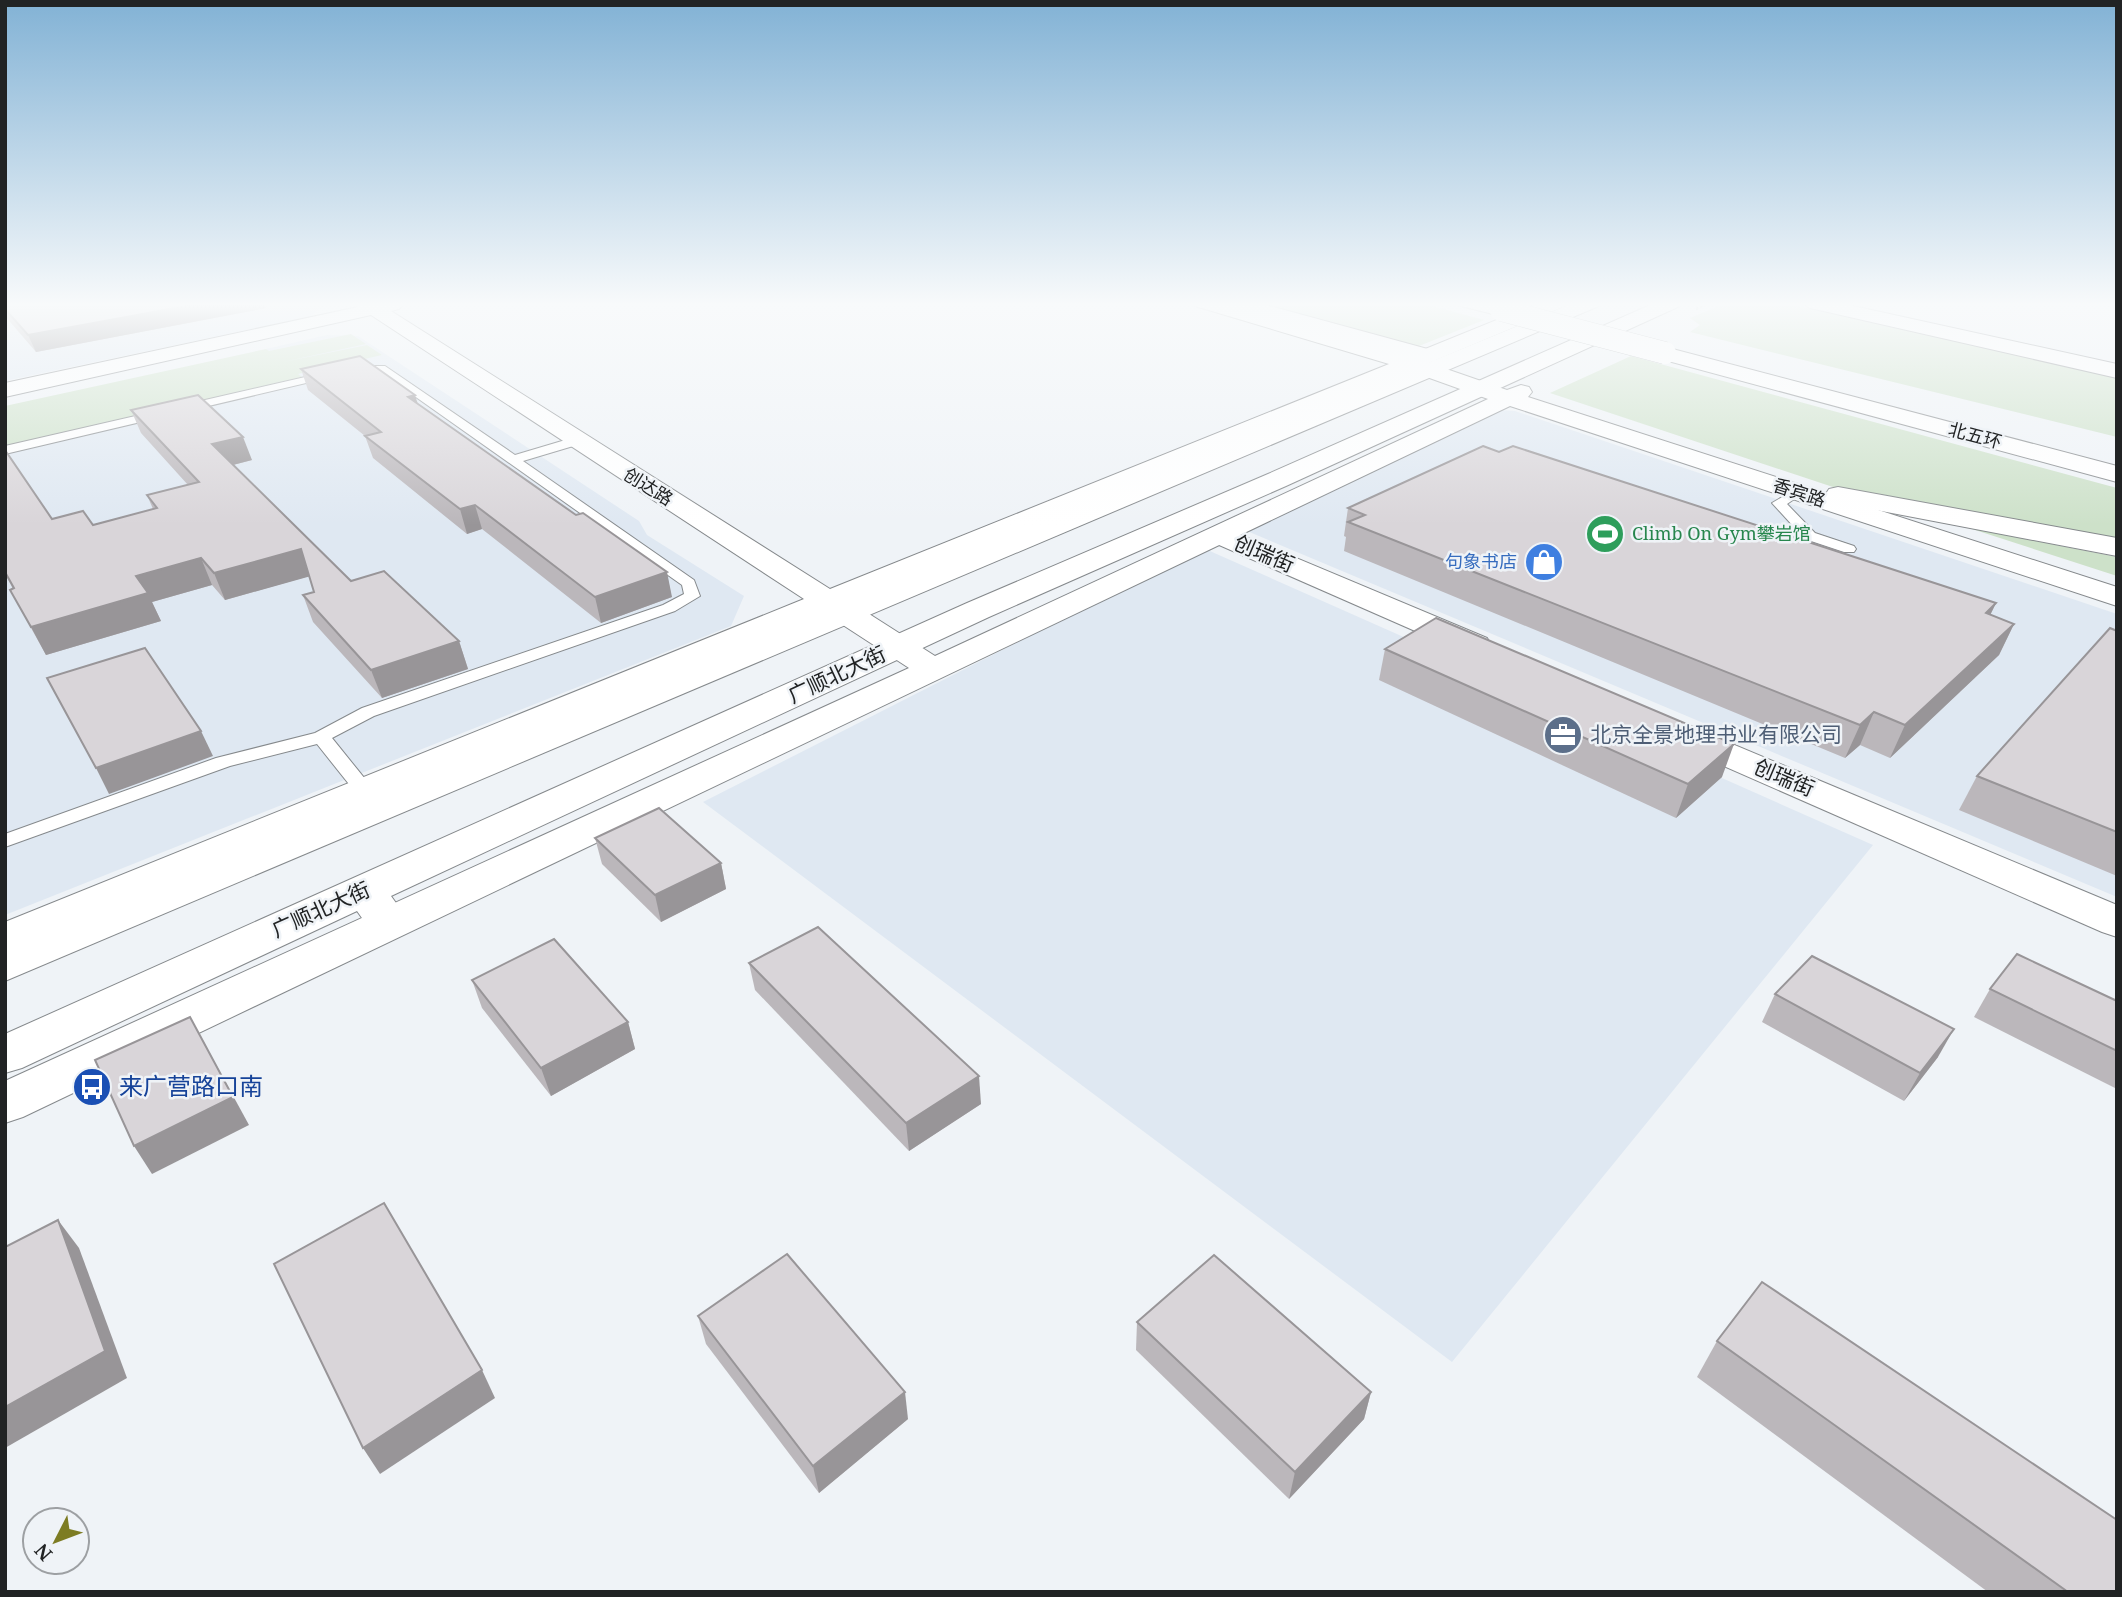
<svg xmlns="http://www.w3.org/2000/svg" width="2122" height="1597" font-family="'Noto Serif','Noto Sans SC',serif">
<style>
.built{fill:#dfe8f2}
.green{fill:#cde1c9}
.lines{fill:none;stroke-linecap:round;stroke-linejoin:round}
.service-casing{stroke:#85898c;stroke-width:2}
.minor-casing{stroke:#85898c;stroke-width:2}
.tertiary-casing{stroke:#85898c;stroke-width:2}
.primary-casing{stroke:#85898c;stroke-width:2}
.motorway-casing{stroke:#85898c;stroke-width:2}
.path{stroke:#96999c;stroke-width:2.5;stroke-dasharray:2.5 2;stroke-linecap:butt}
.service{fill:#fff;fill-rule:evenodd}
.minor{fill:#fff;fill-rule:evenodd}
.tertiary{fill:#fff;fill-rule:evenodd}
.primary{fill:#fff;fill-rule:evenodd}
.motorway{fill:#fff;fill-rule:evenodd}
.motorway-bridge-casing{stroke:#85898c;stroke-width:23;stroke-linecap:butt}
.motorway-bridge{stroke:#fff;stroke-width:22}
.wall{fill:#bbb7bb}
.shaded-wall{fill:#989598}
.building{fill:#d9d5d9;stroke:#989598;stroke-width:2}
.labels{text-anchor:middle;stroke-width:5;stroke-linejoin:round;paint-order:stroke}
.far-street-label{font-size:18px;fill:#212324;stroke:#eff3f7}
.far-leisure-label{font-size:18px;fill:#27864d;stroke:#eff3f7;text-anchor:start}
.far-shop-label{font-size:18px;fill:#366cbe;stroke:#eff3f7;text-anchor:end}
.street-label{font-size:21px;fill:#212324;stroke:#eff3f7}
.service-label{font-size:21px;fill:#4e5e75;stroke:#eff3f7;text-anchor:start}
.near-transit-label{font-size:24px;fill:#164399;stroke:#eff3f7;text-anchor:start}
</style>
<rect width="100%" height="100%" fill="#eff3f7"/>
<g class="built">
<polygon points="5,302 313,302 322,308 308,317 5,381"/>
<polygon points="327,335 358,336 639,521 647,535 744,596 731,626 5,915 5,447 301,378 266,349"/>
<polygon points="1499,410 1515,411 2117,614 2117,897 1247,531"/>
<polygon points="1203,548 1873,845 1452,1362 703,802"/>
</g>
<g class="green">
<polygon points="1247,302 1418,302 1484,320 1414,348"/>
<polygon points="1728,302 1784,303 2117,378 2117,437 1690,332 1700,325 1690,318"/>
<polygon points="351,334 366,344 283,362 367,345 382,355 298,374 302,377 5,447 5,406 266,349 269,351"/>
<polygon points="1631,356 2117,488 2117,541 1836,488 1550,393"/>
<polygon points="1969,528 2117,557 2117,576"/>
</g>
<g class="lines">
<defs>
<g id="service">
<polygon points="353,366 385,366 515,455 572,438 580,438 580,444 523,461 694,580 700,596 675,611 374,716 332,738 378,795 381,799 378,803 364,803 317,744 230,766 5,847 5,834 216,758 315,733 362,708 663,605 684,594 682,585 379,371 353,372 5,454 5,446"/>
<polygon points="1796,489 1803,493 1787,504 1815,533 1854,546 1856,549 1854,552 1844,552 1805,539 1772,503"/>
</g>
<g id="minor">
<polygon points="1800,302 1835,302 2117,364 2117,378 1810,308"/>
<polygon points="1220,526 1487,638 1491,645 1487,652 1475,655 1463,652 1210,541 1206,535 1210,529"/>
<polygon points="1682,723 2117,905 2117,937 2102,932 1669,742 1664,734 1669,726"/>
</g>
<path id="tertiary" d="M354,302h46l2,3 -3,4 -8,2 439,278 559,-225 -194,-58 -3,-4h30l186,54 133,-54h27l-3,4 -136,57 78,27 14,-5 8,2 3,5 -4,5 589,190v19l-607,-200 -1487,711 -18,6v-42l904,-413 -83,-54 -821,340v-32l799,-323 -433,-284 -366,82v-14l353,-76zM1410,371l78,28 -553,257 -83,-53z"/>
<g id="primary">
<polygon points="1576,302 1602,302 1599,306 5,981 5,947"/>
<path d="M1657,302h26l-3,4 -394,180 -297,131 -598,279 20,28 -7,10c-28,8 -31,-1 -47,-23l-335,157 -17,5v-39l962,-431 301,-129z"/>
</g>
<g id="motorway">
<polygon points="1224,302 1255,302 1435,351 1438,356 1435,361 1419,361 1227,306"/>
<polygon points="1458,302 1492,302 1508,306 1511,310 1501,316 1461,306"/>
<polygon points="1665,347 2117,466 2117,482 1657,358 1654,353 1657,348"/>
<polygon points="1838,487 2117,538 2117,556 1829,501 1825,495 1829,489"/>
</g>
</defs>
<use href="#service" class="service-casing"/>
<use href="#minor" class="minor-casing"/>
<use href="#tertiary" class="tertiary-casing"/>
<use href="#primary" class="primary-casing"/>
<use href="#motorway" class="motorway-casing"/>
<polyline class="path" points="1696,309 1711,302"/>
<use href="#service" class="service"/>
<use href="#minor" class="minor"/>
<use href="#tertiary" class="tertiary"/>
<use href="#primary" class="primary"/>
<use href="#motorway" class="motorway"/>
<defs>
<polyline id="motorway-bridge" points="1501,310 1665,353"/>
</defs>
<use href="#motorway-bridge" class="motorway-bridge-casing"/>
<use href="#motorway-bridge" class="motorway-bridge"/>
</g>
<g class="wall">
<polygon points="5,302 264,302 266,308 36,352 5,316"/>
<polygon points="301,369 418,404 672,597 601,623 482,529 467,534 373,458 365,436 308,390"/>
<polygon points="131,410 252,460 233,465 351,581 459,641 468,669 382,698 313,622 303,595 314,592 309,576 225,600 212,585 152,602 161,621 46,655 10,590 13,589 5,574 5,450 52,519 93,525 153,509 147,495 188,485 141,433"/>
<polygon points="1348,508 1996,603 1990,615 2014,624 1999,655 1890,758 1860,745 1845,758 1344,551 1346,537 1344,536"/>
<polygon points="2117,631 2117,876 1959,810 1977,776"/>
<polygon points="1385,649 1722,777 1676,818 1379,680"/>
<polygon points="595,838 721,863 726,889 661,922 602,864"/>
<polygon points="749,963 981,1104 909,1151 755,990"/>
<polygon points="472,980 628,1022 635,1049 551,1096 482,1008"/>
<polygon points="1990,989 2117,1001 2117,1089 1974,1017"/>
<polygon points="1775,994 1938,1057 1904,1101 1762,1022"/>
<polygon points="698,1316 908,1419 819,1493 706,1344"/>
<polygon points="1137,1322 1371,1392 1364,1419 1289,1499 1136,1350"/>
<polygon points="1717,1341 2117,1592 1988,1592 1697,1377"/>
</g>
<g class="shaded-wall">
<polygon points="208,302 264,302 266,308 36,352 28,335"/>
<polygon points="415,395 422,417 408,397"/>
<polygon points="243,437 252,460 221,468 212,444"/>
<polygon points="475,505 482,529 467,534 460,509"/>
<polygon points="301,549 311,576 225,600 214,573"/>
<polygon points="201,558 212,585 152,602 161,621 46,655 31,627 136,576"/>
<polygon points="667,572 672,597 601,623 595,597"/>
<polygon points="1996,603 1981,634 1986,613"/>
<polygon points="2014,624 1999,655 1890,758 1905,725"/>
<polygon points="459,641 468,669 382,698 371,670"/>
<polygon points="1874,712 1860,745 1845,758 1860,725"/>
<polygon points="201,731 213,756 109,794 96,768"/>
<polygon points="1734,744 1722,777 1676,818 1688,784"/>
<polygon points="721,863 726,889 661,922 655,895"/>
<polygon points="190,1017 249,1125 152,1174 134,1146"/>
<polygon points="628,1022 635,1049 551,1096 541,1068"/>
<polygon points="1954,1029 1938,1057 1904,1101 1920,1073"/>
<polygon points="979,1076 981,1104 909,1151 906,1123"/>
<polygon points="58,1220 79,1248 127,1378 5,1448 5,1407"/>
<polygon points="482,1370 495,1398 380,1474 363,1448"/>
<polygon points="905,1392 908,1419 819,1493 813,1466"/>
<polygon points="1371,1392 1364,1419 1289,1499 1295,1472"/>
</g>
<g class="building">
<polygon points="5,302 208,302 28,335 5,309"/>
<polygon points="360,356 415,395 408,397 576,515 583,513 667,572 595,597 475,505 460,509 365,436 381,432 301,369"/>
<polygon points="198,395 243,437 212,444 351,581 384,571 459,641 371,670 303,595 314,592 301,549 214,573 201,558 136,576 148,593 31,627 10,590 14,588 5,572 5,450 52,519 83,511 93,525 157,508 147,495 199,482 131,410"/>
<polygon points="1483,446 1499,452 1513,446 1996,603 1986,613 2014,624 1905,725 1874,712 1860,725 1348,522 1365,515 1348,508"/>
<polygon points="1436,618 1734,744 1688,784 1385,649"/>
<polygon points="2110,628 2117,631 2117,832 1977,776"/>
<polygon points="145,648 201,731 96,768 47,678"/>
<polygon points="659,808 721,863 655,895 595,838"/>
<polygon points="818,927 979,1076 906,1123 749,963"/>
<polygon points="554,939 628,1022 541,1068 472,980"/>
<polygon points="2017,954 2117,1001 2117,1051 1990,989"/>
<polygon points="1812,956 1954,1029 1920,1073 1775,994"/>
<polygon points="190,1017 233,1097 134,1146 95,1060"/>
<polygon points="384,1203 482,1370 363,1448 274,1264"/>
<polygon points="58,1220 105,1351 5,1407 5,1247"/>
<polygon points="787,1254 905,1392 813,1466 698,1316"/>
<polygon points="1214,1255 1371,1392 1295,1472 1137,1322"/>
<polygon points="1762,1282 2117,1520 2117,1592 2068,1592 1717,1341"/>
</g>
<linearGradient id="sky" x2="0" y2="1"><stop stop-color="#82b2d5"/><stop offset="0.58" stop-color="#f8fafb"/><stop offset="1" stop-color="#f8fafb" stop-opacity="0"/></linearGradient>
<rect width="2122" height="525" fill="url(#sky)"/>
<defs>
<symbol id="stadium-disc" viewBox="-11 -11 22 22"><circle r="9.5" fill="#2e9e5b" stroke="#eff3f7"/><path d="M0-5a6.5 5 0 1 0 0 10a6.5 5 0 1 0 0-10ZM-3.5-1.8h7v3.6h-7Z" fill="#fff"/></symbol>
<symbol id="shop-disc" viewBox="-11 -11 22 22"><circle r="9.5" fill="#3f7fe0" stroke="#eff3f7"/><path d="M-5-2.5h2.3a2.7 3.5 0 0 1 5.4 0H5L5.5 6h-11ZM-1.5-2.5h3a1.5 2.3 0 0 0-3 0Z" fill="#fff"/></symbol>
<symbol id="office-disc" viewBox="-11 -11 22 22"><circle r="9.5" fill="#5c6f8a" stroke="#eff3f7"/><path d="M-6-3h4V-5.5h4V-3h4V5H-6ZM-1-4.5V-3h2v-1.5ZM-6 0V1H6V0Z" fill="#fff"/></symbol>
<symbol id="bus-disc" viewBox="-11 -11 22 22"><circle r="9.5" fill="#1a4fb4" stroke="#eff3f7"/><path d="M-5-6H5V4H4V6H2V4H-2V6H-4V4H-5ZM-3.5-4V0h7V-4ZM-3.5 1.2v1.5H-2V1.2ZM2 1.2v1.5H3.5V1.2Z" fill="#fff"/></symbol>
</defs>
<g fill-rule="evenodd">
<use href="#stadium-disc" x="1583" y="512" width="44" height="44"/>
<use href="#shop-disc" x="1522" y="540" width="44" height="44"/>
<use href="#office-disc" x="1541" y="713" width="44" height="44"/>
<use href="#bus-disc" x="70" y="1065" width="44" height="44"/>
</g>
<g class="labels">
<g class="far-street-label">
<text transform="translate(1975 436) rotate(15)" y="6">北五环</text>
<text transform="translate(648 487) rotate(32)" y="6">创达路</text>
<text transform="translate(1799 493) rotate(18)" y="6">香宾路</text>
</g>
<g class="far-leisure-label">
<text x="1632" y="540">Climb On Gym攀岩馆</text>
</g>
<g class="far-shop-label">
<text x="1517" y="568">句象书店</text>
</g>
<g class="street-label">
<text transform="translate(1264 554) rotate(23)" y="7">创瑞街</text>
<text transform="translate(837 675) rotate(-25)" y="7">广顺北大街</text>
<text transform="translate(1784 778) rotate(23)" y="7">创瑞街</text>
<text transform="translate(321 910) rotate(-24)" y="7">广顺北大街</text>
</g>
<g class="service-label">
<text x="1590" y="742">北京全景地理书业有限公司</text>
</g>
<g class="near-transit-label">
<text x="119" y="1095">来广营路口南</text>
</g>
</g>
<rect width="2122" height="1597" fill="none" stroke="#212324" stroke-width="14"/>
<g transform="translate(56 1541) rotate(228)"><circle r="33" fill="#eff3f7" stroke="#9da0a3" stroke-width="2"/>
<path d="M0-5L12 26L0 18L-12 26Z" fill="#7d7c23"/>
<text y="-10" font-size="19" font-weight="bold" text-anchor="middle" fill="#212324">N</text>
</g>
</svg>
